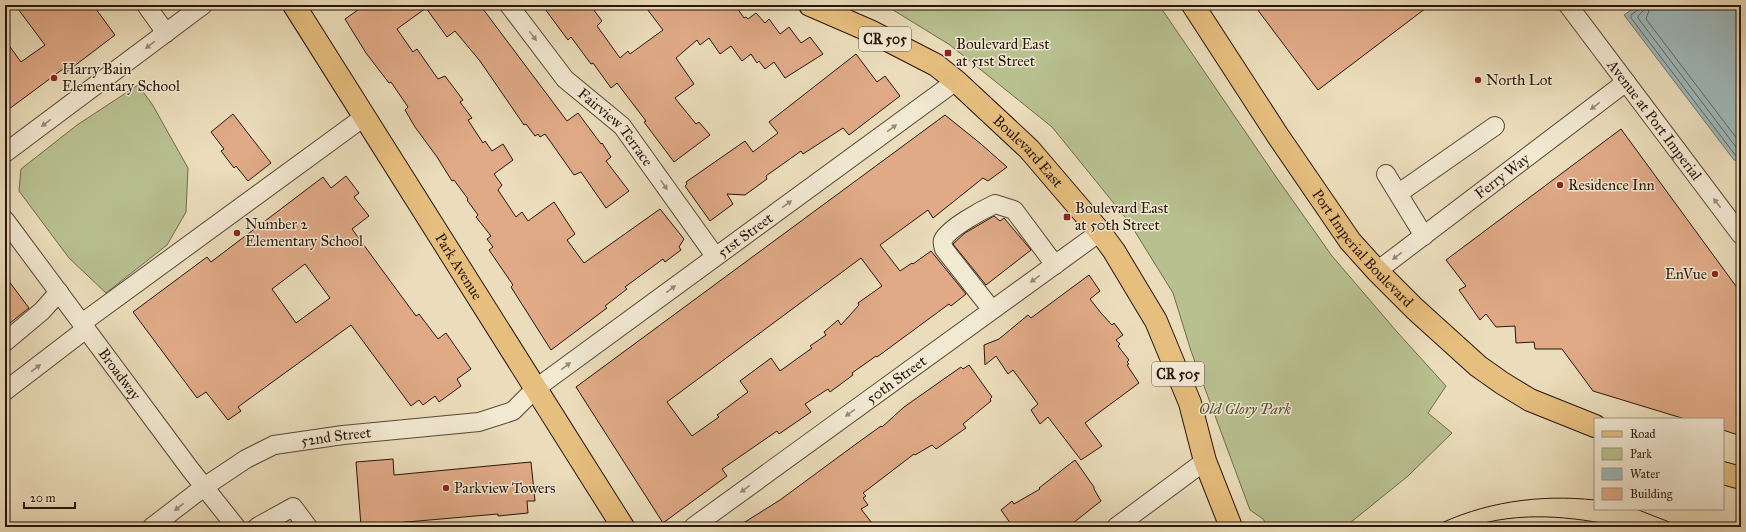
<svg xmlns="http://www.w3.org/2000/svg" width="1746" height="532" font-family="'IM FELL Great Primer',serif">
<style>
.green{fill:#b8c090;stroke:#706a4c}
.water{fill:#9eb9bc;stroke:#6f7774}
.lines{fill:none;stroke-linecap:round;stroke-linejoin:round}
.shore{stroke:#636762;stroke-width:1}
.building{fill:#e0aa87;stroke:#281507;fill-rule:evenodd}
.minor-casing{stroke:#594734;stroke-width:20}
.major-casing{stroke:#281507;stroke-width:24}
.minor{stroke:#f2e9d3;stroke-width:18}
.major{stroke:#e6be7e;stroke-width:22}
.tram{stroke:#281507;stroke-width:1}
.oneway{fill:#978a77}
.poi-dot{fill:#8f2418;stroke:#f2e9d3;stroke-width:1.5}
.labels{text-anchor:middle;stroke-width:3;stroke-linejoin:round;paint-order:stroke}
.shield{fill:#f2e9d3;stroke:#655544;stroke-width:1}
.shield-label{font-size:14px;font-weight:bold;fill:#281507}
.poi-label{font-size:15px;fill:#281507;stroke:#f2e9d3;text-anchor:start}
.street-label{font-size:15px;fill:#281507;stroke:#f2e9d3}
.park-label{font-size:15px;font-style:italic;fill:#5a5137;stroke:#f2e9d3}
</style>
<rect width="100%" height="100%" fill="#ebddbb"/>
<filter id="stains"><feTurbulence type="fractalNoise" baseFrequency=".005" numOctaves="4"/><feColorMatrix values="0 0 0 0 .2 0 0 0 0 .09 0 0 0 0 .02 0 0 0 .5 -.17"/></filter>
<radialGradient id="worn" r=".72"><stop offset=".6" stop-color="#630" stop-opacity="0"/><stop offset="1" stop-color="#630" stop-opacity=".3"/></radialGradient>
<g class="green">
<polygon points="885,5 1159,5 1274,174 1332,256 1398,333 1446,386 1428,413 1452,433 1408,476 1345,527 1268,527 1263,519 1250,510 1191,351 1173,293 1129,222 1052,127 950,45"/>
<polygon points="138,85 152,104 188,168 186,212 167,245 106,293 69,258 19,191 21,169 77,125"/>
</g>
<polygon class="water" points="1638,5 1741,5 1741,161 1734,160 1624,15"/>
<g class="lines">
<g class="shore">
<polyline points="1640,5 1639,9 1631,15 1631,18 1736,156 1741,157"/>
<polyline points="1645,5 1643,11 1638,16 1638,18 1739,151 1741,152"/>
<polyline points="1651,5 1646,19 1741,144"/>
</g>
</g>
<g class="building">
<polygon points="15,5 93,5 115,35 65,73 63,69 5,112 5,40 21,62 45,45"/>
<polygon points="365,5 480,5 567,121 578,113 601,144 602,143 611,157 606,161 629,191 606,208 581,172 574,175 545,134 540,137 538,134 535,136 526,124 524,125 480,61 455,31 447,37 426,8 397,29 413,52 417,49 438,79 445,76 463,100 460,102 472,118 468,120 483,143 485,141 492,151 503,144 513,160 494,174 502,185 498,190 516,217 522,212 528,221 554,202 575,234 567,240 584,263 660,209 684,239 679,247 681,250 665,262 663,259 625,287 627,289 605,306 607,308 551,350 511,287 513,285 489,250 493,247 487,239 491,236 476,217 478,215 467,200 468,199 454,180 452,181 437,157 415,127 405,110 408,107 391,82 389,83 366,53 345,19"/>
<polygon points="542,5 590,5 602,21 597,26 620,58 628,51 630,54 663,30 644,5 735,5 744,18 746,17 748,19 756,13 765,23 769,19 780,34 789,27 801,43 810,37 823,54 785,78 774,62 765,69 759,61 757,63 751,54 742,61 731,46 720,54 709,38 700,45 697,40 676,58 694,84 675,98 696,124 699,122 710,135 674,162 644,122 646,121 617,83 611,88 593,63 591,64 571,37 568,40"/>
<polygon points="1254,5 1430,5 1318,90"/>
<polygon points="856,54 877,82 885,76 900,96 849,135 843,128 803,154 801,151 766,176 767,179 745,195 727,194 733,204 710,221 685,186 687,184 686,182 745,141 753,152 778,133 769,122"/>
<polygon points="233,114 271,163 248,181 236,166 234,168 221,151 224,149 211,132"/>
<path d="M945,115l36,29 26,23 -19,14 -5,-3 -50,40 -5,-8 -48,35 20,26 12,-8 1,1 18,-13 35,43 -15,12 -2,-2 -72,53 -1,-1 -24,17 1,2 -23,17 -2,-3 -23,15 6,8 -32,22 -2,-3 -55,38 5,7 -64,47 -87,-136zM861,258l21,28 -24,17 1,2 -18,20 -3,-5 -14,12 2,3 -16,11 2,2 -32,23 -9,-13 -31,23 8,11 -31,23 2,2 -27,19 -25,-34z"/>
<polygon points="1621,129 1741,293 1741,436 1723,430 1723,419 1685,419 1593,391 1562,349 1535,349 1534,342 1516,343 1515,326 1496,327 1486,314 1480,320 1459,290 1466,286 1446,260"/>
<path d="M346,176l13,17 -5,4 15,19 -17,13 64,87 3,-2 19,25 8,-6 25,36 -14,10 4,7 -22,16 -4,-6 -12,9 -4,-5 -8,6 -60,-81 -113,82 3,4 -13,9 -22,-28 -9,6 -64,-86 74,-55 4,5 112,-85 8,11zM305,264l25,34 -34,25 -24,-34z"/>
<polygon points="994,216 1000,221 1004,218 1031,250 986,285 953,244 965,233"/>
<polygon points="1089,275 1100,291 1090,299 1101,313 1112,325 1114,323 1123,335 1116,340 1120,344 1118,346 1129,360 1127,362 1129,364 1127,365 1139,383 1085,423 1102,446 1081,460 1048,417 1040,424 1031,410 1038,404 1013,370 1008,374 996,356 985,365 984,345 999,339 1028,315 1031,318"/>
<polygon points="5,276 29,308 5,327"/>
<polygon points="969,365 992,397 990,399 991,401 963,424 966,428 936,449 932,445 915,455 914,454 863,493 866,496 863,498 868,505 861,509 875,527 737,527 780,500 856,444 881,426 882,427 904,407 961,367 963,369"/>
<polygon points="393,459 394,475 531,462 535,501 527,501 528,513 498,516 498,514 361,526 356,462"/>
<polygon points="1075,460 1094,487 1094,489 1101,501 1068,527 1013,527 1001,510 1012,501 1014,504 1040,489 1039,488"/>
</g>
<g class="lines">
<defs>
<g id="minor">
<polyline points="146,5 166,33"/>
<path id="s1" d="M509,5l56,74 57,47 93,130"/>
<path id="s2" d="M1568,5l173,230"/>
<polyline points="5,153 203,5"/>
<polyline points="1386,174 1424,236"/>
<polyline points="1399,193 1495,126"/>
<path id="s3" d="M5,220l185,249 46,58"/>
<path id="s4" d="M1377,271l249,-189"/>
<path d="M992,310l-48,-61c-1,-3 -2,-6 -1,-9 6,-12 39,-30 52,-36l19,6 41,55"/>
<polyline points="82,323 364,117"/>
<polyline points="5,342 42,311 59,292"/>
<polyline points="5,391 86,329"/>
<path id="s5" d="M152,527l52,-40 42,-28 28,-14 69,-10 136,-13 34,-11 22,-22 421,-308"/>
<polyline points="257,527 293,507 308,527"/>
<path id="s6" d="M693,527l407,-295"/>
<polyline points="1116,527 1205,461"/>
</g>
<g id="major">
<path id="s7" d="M294,5l329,522"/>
<path id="s8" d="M810,5l60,26 66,34 20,16 73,68 71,83 14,19 42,70 34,82 15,58 26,66"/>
<path id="s9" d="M1193,5l85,131 72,105 27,30 38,38 63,57 24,17 28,17 65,26"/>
<polyline points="1723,473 1741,478"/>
</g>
</defs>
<use href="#minor" class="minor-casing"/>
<use href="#major" class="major-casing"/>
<use href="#minor" class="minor"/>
<use href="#major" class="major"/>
<g class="tram">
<polyline points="1636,509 1682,527"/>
<path d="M1433,527c50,-25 106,-33 162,-27"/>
<path d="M1470,527c49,-16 101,-11 151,0"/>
</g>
</g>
<defs><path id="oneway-solid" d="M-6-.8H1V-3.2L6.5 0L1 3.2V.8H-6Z"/></defs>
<g class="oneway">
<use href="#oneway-solid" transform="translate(533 36) rotate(53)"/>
<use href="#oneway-solid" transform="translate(150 45) rotate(143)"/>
<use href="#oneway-solid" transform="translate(1595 106) rotate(143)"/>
<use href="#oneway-solid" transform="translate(46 123) rotate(143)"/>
<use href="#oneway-solid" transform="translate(892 128) rotate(-36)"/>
<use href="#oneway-solid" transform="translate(664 185) rotate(55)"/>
<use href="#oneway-solid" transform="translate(1717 203) rotate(-127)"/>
<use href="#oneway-solid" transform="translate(787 204) rotate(-36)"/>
<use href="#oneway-solid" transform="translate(1397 256) rotate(143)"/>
<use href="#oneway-solid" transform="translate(1035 279) rotate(144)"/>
<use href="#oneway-solid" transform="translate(671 289) rotate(-37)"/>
<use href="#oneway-solid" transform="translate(566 366) rotate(-37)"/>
<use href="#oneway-solid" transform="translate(36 368) rotate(-37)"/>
<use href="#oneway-solid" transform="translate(850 413) rotate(144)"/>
<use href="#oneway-solid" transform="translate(745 489) rotate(144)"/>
<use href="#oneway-solid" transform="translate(179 507) rotate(142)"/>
</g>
<g class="poi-dot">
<rect x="944" y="49" width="8" height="8" rx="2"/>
<circle cx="54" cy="78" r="4"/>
<circle cx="1478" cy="80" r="4"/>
<circle cx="1560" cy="185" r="4"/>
<rect x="1063" y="213" width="8" height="8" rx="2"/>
<circle cx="237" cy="233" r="4"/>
<circle cx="1715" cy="274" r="4"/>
<circle cx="446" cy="488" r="4"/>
</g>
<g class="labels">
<g class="shield">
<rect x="859" y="27" width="52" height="24" rx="3"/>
<rect x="1152" y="362" width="52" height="24" rx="3"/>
</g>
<g class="shield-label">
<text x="885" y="44">CR 505</text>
<text x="1178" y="379">CR 505</text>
</g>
<g class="poi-label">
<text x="956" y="49">Boulevard East<tspan x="956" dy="17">at 51st Street</tspan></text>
<text x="62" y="74">Harry Bain<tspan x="62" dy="17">Elementary School</tspan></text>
<text x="1486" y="85">North Lot</text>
<text x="1568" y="190">Residence Inn</text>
<text x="1075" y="213">Boulevard East<tspan x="1075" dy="17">at 50th Street</tspan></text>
<text x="245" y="229">Number 2<tspan x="245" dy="17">Elementary School</tspan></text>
<text x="1707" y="279" text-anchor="end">EnVue</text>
<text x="454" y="493">Parkview Towers</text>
</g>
<g class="street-label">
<text dy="5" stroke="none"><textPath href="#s2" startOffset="144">Avenue at Port Imperial</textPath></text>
<text dy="5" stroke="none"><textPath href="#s1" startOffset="163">Fairview Terrace</textPath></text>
<text dy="5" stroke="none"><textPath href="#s8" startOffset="266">Boulevard East</textPath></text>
<text dy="5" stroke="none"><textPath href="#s4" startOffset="157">Ferry Way</textPath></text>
<text dy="5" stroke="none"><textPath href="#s5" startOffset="681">51st Street</textPath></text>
<text dy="5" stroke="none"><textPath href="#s9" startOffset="297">Port Imperial Boulevard</textPath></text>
<text dy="5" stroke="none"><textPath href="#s7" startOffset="309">Park Avenue</textPath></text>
<text dy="5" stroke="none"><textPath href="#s3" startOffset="192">Broadway</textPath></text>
<text dy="5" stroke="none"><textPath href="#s6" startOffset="251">50th Street</textPath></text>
<text dy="5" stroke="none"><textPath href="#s5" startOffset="210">52nd Street</textPath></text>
</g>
<g class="park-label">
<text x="1245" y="414">Old Glory Park</text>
</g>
</g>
<rect width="1746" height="532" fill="none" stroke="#ebddbb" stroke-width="20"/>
<rect x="6" y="6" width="1734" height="520" fill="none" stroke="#281507" stroke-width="2"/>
<rect x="10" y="10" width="1726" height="512" fill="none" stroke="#281507"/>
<rect x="1594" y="418" width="130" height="92" fill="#f2e9d3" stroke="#a19481"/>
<rect x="1602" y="431" width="20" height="6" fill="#e6be7e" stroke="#a19481"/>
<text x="1630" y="438" font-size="12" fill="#281507">Road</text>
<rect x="1602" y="448" width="20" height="12" fill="#b8c090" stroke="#a19481"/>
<text x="1630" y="458" font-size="12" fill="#281507">Park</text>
<rect x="1602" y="468" width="20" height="12" fill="#9eb9bc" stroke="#a19481"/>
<text x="1630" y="478" font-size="12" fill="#281507">Water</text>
<rect x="1602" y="488" width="20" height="12" fill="#e0aa87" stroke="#a19481"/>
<text x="1630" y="498" font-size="12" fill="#281507">Building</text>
<path d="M24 502v6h51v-6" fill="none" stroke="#281507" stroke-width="2"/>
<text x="30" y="502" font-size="12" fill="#281507" stroke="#f2e9d3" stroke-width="3" paint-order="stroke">20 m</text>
<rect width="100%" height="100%" filter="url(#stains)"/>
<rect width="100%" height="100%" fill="url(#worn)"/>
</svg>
